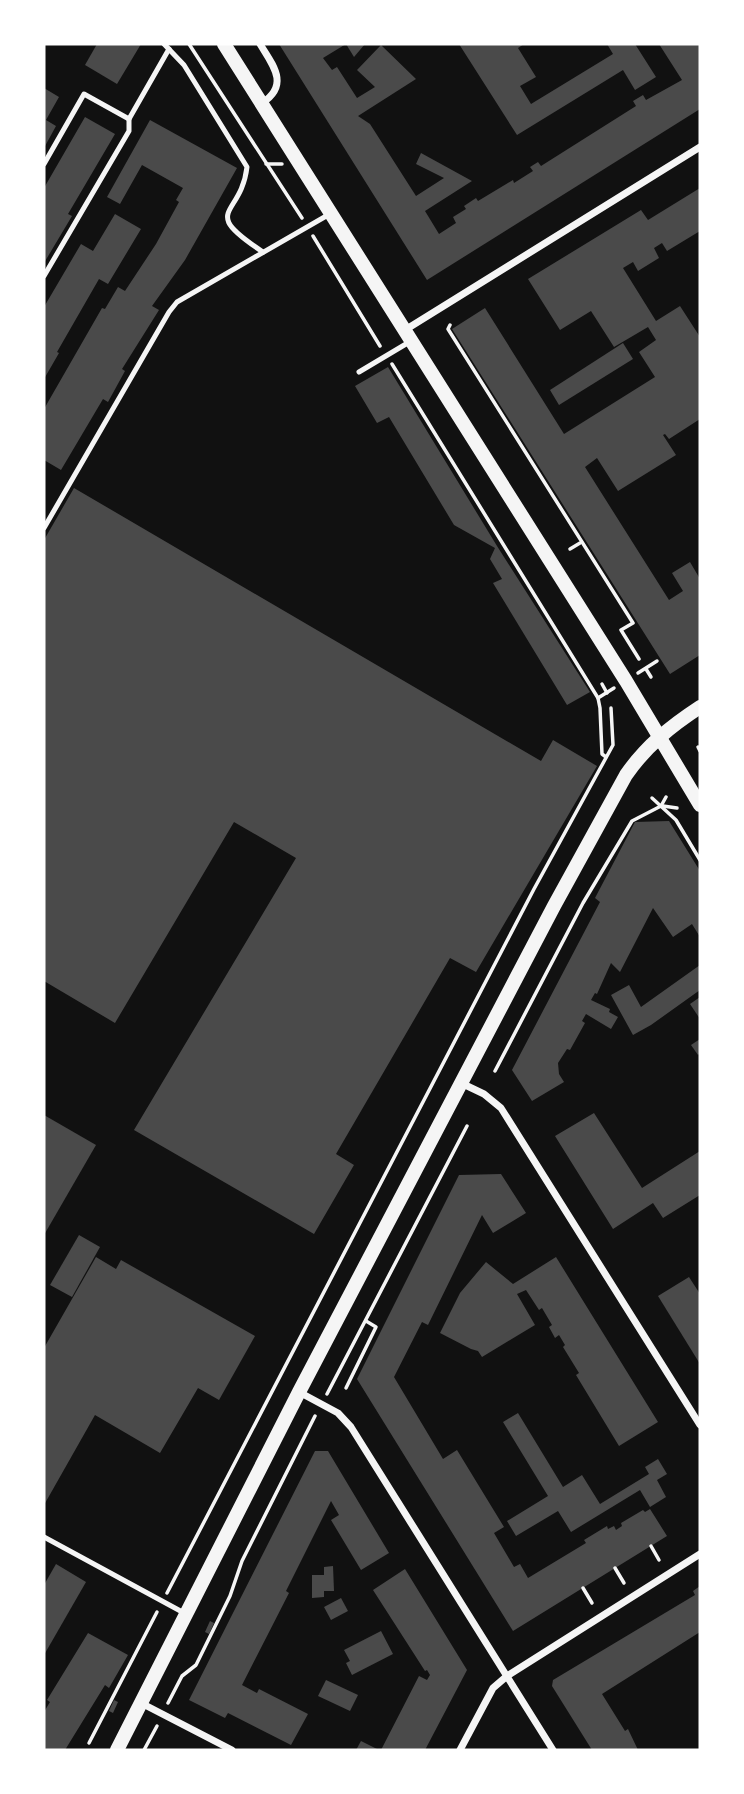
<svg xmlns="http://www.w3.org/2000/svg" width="744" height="1794" font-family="'Source Sans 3',sans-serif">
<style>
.building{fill:#4a4a4a}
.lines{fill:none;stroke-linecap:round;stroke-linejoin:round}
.path{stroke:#f5f5f5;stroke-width:3.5}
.service{stroke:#f5f5f5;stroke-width:5}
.minor{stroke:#f5f5f5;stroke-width:7}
.secondary{stroke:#f5f5f5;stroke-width:14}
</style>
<rect width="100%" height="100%" fill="#111"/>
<g class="building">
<polygon points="97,44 141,44 117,84 85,65"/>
<polygon points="279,44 346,44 323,58 332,70 337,67 357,98 375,87 357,70 381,45 416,79 358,116 370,124 416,196 444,178 416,164 421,153 472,181 425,211 439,234 456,223 453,217 466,209 464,206 476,198 478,201 513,180 514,183 533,171 530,167 538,162 541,166 636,106 633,101 643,95 646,100 682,80 659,44 700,44 700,109 427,280"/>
<polygon points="346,44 365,44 354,57"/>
<polygon points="459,44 524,44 518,48 536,77 520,86 531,104 613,54 607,44 635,44 656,77 635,90 623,70 517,135"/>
<polygon points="44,88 59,97 46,120 56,126 44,148"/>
<polygon points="85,117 115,134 68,214 72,216 44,263 44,188"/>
<polygon points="150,120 237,168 185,260 152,306 159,310 122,369 125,371 108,402 103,399 61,470 44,460 44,409 102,308 105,309 118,287 125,291 156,244 179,202 176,200 183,188 142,165 120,204 107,197"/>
<polygon points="700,188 700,231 667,251 662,243 654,248 659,258 638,271 633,262 623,268 656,321 680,306 700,337 700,419 669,439 665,434 663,435 676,455 618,491 597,458 585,467 669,600 683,591 672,573 690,562 700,579 700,655 670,674 452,329 485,308 564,434 655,377 639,352 656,340 648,327 614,347 591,311 560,330 528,279 641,210 648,220"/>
<polygon points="115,214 141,229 108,284 99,279 57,352 59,353 44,379 44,307 81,244 93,251"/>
<polygon points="623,343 633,359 559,405 550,390"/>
<polygon points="388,367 497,546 590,692 567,705 493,583 502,579 490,559 495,548 454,525 389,417 377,423 355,386"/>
<polygon points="74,488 541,761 553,740 597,766 476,972 450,958 336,1154 354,1165 314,1234 134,1130 296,858 234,822 115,1023 44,981 44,540"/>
<polygon points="669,821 700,871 700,937 692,924 673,937 653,908 620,972 611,963 597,994 595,993 591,1000 610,1009 609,1012 618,1017 611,1029 586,1014 582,1021 585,1023 570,1050 567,1049 558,1063 559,1074 564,1082 532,1101 512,1070 600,902 595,898 635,822"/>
<polygon points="700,965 700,990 651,1025 633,1035 611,995 629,985 641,1007"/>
<polygon points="700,997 700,1019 690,1004"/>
<polygon points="700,1039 700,1053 698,1055 691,1045"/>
<polygon points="594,1113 642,1188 700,1151 700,1195 663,1218 653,1203 613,1229 555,1136"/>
<polygon points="44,1115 96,1145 44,1235"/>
<polygon points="501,1174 526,1213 493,1233 482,1215 428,1325 422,1322 394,1377 443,1459 457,1450 504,1527 494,1533 514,1567 520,1564 528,1578 586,1543 584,1540 607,1526 608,1529 614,1526 616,1530 622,1526 621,1523 643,1510 645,1512 650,1509 667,1536 513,1631 357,1379 459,1175"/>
<polygon points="79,1235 100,1247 72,1297 50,1285"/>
<polygon points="96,1257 116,1269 121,1260 255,1336 219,1400 198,1388 160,1453 95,1415 44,1505 44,1348"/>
<polygon points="556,1257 658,1422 619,1446 576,1375 579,1373 563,1347 565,1345 559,1335 555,1338 549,1327 552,1325 542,1308 539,1310 526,1290 517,1294 535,1325 482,1357 478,1351 471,1349 440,1333 460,1293 486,1262 513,1284"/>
<polygon points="689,1277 700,1294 700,1364 658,1296"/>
<polygon points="518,1413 563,1487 582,1475 600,1504 649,1474 645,1467 658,1459 667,1474 657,1480 666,1497 650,1507 640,1490 571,1532 558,1511 516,1536 507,1521 548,1496 503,1422"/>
<polygon points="315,1451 328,1451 389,1553 361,1570 331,1520 339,1515 331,1501 286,1591 289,1593 242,1685 257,1693 259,1689 308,1714 291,1745 228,1713 225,1718 189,1700"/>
<polygon points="56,1564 86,1582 44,1655 44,1585"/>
<polygon points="333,1566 334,1591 324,1591 324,1597 312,1598 312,1575 324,1575 324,1567"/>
<polygon points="405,1569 467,1670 425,1750 381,1750 419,1676 427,1680 430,1675 427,1670 425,1671 373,1590"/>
<polygon points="700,1586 700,1632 602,1694 625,1731 628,1729 638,1750 592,1750 552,1686 553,1680 695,1595 693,1591"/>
<polygon points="341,1598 348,1611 331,1620 324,1607"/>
<polygon points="210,1621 214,1623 209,1634 205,1632"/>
<polygon points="381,1631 393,1654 352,1675 346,1663 350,1661 344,1650"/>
<polygon points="88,1633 128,1655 109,1688 105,1685 65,1750 44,1750 44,1712 50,1702 47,1700"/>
<polygon points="326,1680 358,1695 350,1711 318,1696"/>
<polygon points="114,1700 118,1702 113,1713 109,1711"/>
<polygon points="361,1741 379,1750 356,1750"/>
</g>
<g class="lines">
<g class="path">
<polyline points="189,44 302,218"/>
<polyline points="266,164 282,164"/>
<polyline points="313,236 380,346"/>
<polyline points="450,325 448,329 633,623 621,630 639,659"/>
<polyline points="392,364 598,698 600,708 602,754 606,757"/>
<polyline points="570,549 580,543"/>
<polyline points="646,669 651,677"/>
<polyline points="638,673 657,661"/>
<polyline points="602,684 607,693"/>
<polyline points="598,698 614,688"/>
<polyline points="698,747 700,751"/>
<polyline points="652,798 676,820 700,860"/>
<polyline points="663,806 677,808"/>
<polyline points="495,1071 583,903 632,821 661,806 666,797"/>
<polyline points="346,1388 376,1327 366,1321"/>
<polyline points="327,1394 467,1126"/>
<polyline points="651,1546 659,1560"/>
<polyline points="615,1568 624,1583"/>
<polyline points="583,1588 592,1603"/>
<polyline points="167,1593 534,889 613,745 611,708"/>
<polyline points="168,1703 182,1676 196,1665 230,1596 242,1561 315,1416"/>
<polyline points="89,1743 157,1612"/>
<polyline points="144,1750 157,1726"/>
</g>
<g class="service">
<path d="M164,44l20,21 63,102c-6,51 -49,42 16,85"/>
<polyline points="44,164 84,94 129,119 169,49"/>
<polyline points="44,276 129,131 129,119"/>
<polyline points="359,372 411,341"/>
<polyline points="44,528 169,312 177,302 328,215"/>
<polyline points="44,1537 186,1614"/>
</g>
<g class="minor">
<path d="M260,44c13,21 30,41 2,59"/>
<polyline points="405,330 700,147"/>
<polyline points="461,1083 484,1094 501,1108 700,1425"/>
<polyline points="299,1392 338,1413 351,1427 553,1750"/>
<polyline points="141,1703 232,1750"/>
<polyline points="460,1750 493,1688 507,1676 700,1554"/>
</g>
<g class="secondary">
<polyline points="224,44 626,681 700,805"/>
<path d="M117,1750l182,-358 255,-486 72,-131c20,-29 45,-49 74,-68"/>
</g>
</g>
<rect width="744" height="1794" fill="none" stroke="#ffffff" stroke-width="91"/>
</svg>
